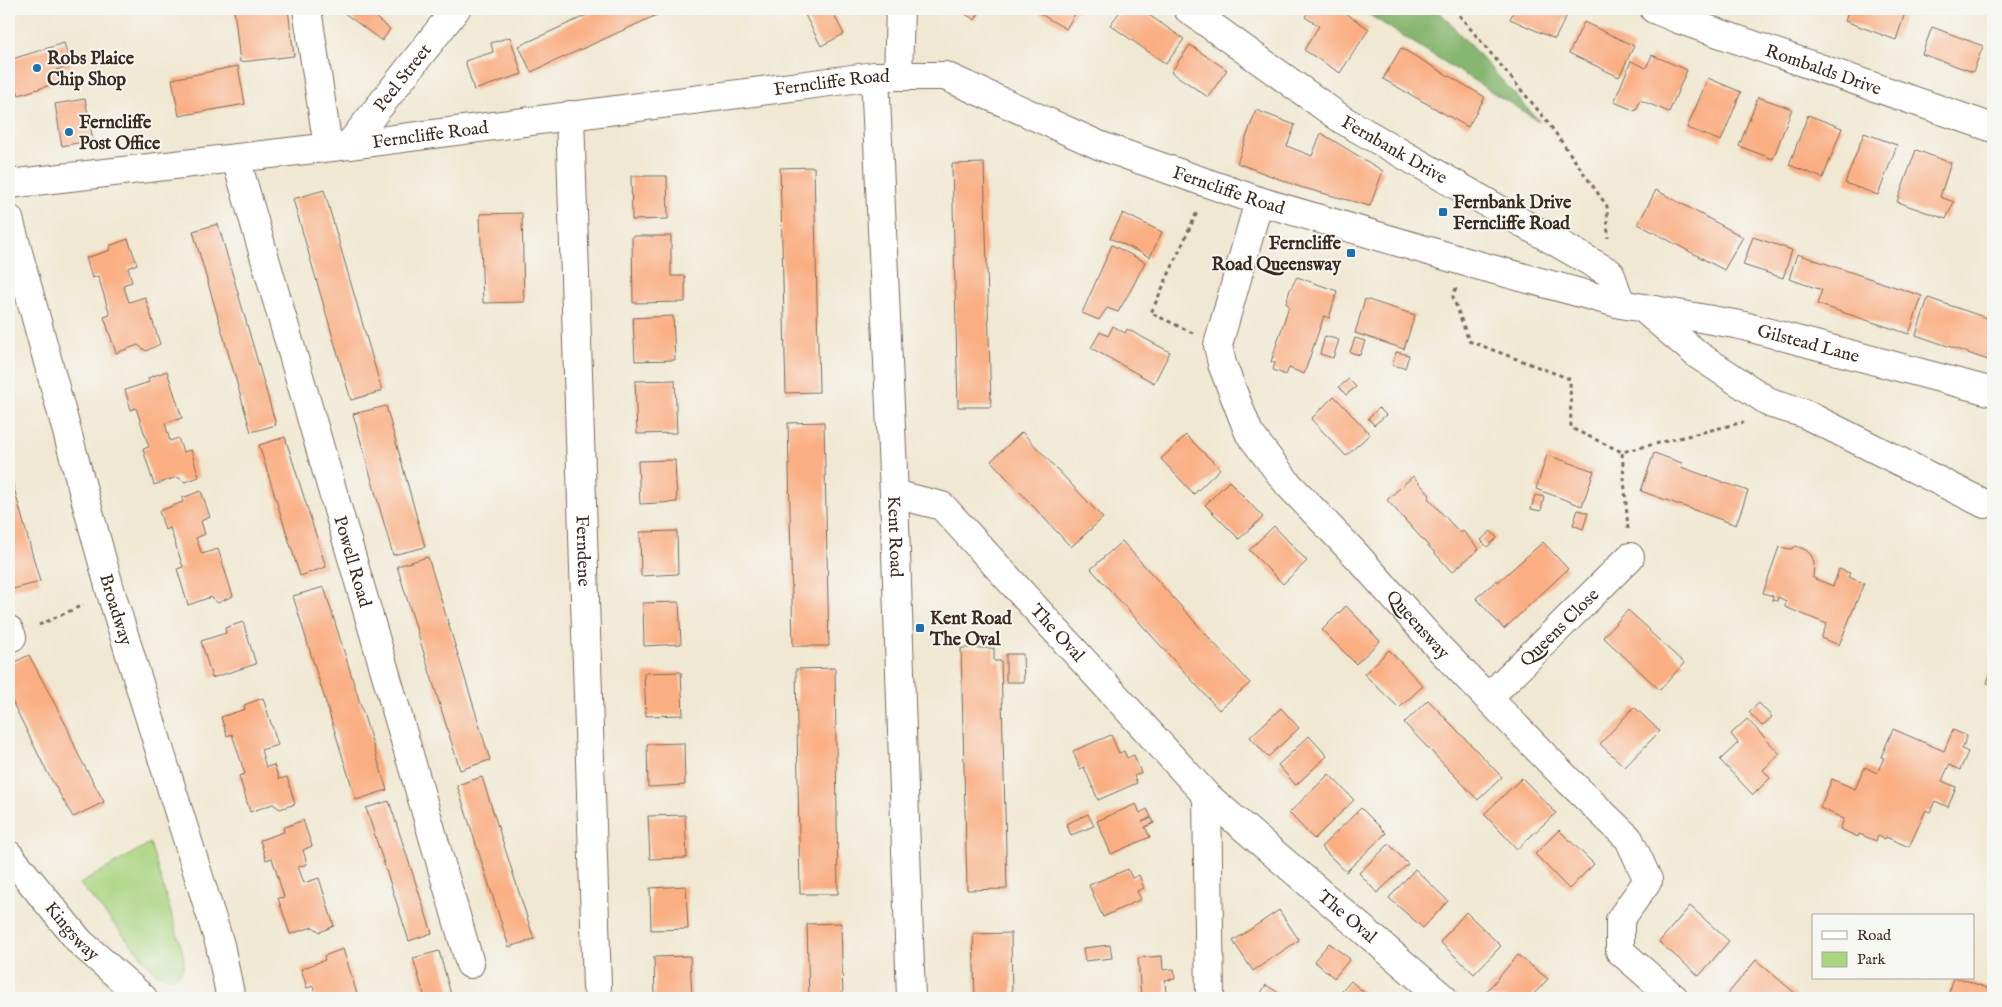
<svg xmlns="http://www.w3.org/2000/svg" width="2002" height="1007" font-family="'IM FELL English',serif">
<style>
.green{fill:#aad581;stroke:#728050}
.forest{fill:#87b66f;stroke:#617046}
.building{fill:#faae82}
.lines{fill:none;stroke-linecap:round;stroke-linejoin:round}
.minor-casing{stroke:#7a6c5d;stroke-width:30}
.path{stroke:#7a6c5d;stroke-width:3;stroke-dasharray:4 4;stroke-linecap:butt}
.minor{stroke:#fff;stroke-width:28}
.poi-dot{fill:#1f6fb2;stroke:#f6f6f2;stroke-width:2}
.labels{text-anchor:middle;stroke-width:4;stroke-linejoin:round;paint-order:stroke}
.poi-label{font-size:18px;font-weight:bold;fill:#3b2a1e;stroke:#f6f6f2;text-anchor:start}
.street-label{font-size:18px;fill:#3b2a1e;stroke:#f6f6f2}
</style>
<rect width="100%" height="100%" fill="#f6f6f2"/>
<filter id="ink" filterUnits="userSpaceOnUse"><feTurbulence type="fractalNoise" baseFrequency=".02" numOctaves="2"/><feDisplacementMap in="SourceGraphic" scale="10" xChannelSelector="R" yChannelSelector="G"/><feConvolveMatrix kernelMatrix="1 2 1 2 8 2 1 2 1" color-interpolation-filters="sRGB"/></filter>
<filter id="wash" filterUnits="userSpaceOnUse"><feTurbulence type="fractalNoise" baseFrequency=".0096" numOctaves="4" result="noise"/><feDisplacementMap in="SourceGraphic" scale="20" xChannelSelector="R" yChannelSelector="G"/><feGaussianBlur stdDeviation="1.12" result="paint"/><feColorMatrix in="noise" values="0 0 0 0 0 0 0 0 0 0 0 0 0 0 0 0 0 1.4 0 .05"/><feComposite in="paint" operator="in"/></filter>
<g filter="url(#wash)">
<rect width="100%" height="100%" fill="#f0e8d2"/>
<path class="green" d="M150,843l33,110c4,23 -9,29 -28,19l-75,-88z"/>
<polygon class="forest" points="1360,9 1437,9 1540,122"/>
<g id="blocks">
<g class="building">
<polygon points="234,9 288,9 294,56 240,62"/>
<polygon points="339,9 385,9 377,19 390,29 382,41"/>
<polygon points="600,9 670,9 531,72 519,46"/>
<polygon points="802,9 831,9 844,34 821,46"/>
<polygon points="957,9 981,9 975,20"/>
<polygon points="1032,9 1078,9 1066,29"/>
<polygon points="1122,9 1140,9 1184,39 1166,64 1110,25"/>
<polygon points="1310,9 1339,9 1369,29 1340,73 1304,50 1319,26 1305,17"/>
<polygon points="1515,9 1565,9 1569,11 1555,39 1510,19"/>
<polygon points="1849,9 1893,9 1905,13 1896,40 1845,21"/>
<polygon points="1584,22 1634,46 1619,77 1569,53"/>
<polygon points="1932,27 1983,46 1973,72 1922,54"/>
<polygon points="510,37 522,74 474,90 465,61 493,52 491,43"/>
<polygon points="64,43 71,66 56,70 60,82 19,95 9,60"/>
<polygon points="1190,45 1227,70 1208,97 1171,72"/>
<polygon points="1401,48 1485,97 1468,127 1383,79"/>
<polygon points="1652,55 1687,70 1669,112 1640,100 1636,111 1614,102 1631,61 1646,68"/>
<polygon points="238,66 245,104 179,116 172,79"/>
<polygon points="1708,78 1741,92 1721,141 1687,128"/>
<polygon points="1758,97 1792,109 1773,159 1739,146"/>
<polygon points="85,99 93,140 62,146 55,104"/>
<polygon points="1256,110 1295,125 1287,146 1312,156 1321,133 1383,171 1370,206 1300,187 1237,163"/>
<polygon points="1808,115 1842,128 1823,178 1789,165"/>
<polygon points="1864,133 1897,145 1878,195 1845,183"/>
<polygon points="1916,150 1951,163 1940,197 1954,202 1946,219 1897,202"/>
<polygon points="984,163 991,407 958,407 952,164"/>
<polygon points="814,167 819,392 786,393 780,168"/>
<polygon points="631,176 667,176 668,219 632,220"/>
<polygon points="324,190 382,391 351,400 293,199"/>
<polygon points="1656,190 1743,237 1724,270 1638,224"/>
<polygon points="522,213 524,302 483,303 480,214"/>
<polygon points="1123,213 1162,232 1150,257 1110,238"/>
<polygon points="218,224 276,425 251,432 193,231"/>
<polygon points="632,236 671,236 671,276 685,276 685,302 633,303"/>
<polygon points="1753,237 1792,250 1783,278 1743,265"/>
<polygon points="128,239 137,264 128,268 132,282 123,285 129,302 145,297 160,344 146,351 138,345 116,353 104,317 110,315 98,276 92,278 86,258 110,250 109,246"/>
<polygon points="1112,245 1145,262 1132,288 1118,312 1107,308 1099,320 1082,313"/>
<polygon points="1797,254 1922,296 1909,334 1817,304 1822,290 1789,279"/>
<polygon points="1297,277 1337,291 1329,318 1324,316 1304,374 1289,368 1286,375 1273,370 1275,363 1271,362 1289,306 1286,303 1290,290"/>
<polygon points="1928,298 1993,320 1993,346 1988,360 1916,335"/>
<polygon points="1365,299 1415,315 1404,349 1355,333"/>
<polygon points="673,316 675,360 635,361 633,318"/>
<polygon points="1113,326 1125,333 1127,329 1170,352 1154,383 1091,348 1100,332 1108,336"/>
<polygon points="1325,336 1339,340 1333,358 1320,354"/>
<polygon points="1355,338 1365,341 1360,355 1350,352"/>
<polygon points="1396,352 1409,355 1405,368 1392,365"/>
<polygon points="167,371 182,418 165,423 170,441 178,438 183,452 191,450 199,477 185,482 177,477 154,485 143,449 149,447 136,408 131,410 125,390 149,382 148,378"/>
<polygon points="1349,379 1356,387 1346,395 1339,387"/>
<polygon points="675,380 677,433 637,434 635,381"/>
<polygon points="1334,396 1370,434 1346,456 1311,419"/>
<polygon points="386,406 425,547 393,555 353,414"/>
<polygon points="1379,408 1386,415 1374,425 1368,418"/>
<polygon points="824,422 829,646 793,646 788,423"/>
<polygon points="1022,432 1103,518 1071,547 991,461"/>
<polygon points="1186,435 1220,469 1194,494 1161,459"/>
<polygon points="285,437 326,567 300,576 259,445"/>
<polygon points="1654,453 1682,463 1681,467 1748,491 1736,525 1641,491"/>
<polygon points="1547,455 1594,471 1582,506 1536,489"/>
<polygon points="675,460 677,502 640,504 638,461"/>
<polygon points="9,470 40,582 9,590"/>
<polygon points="1413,476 1430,495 1428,498 1460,533 1463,531 1479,549 1452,572 1387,500"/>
<polygon points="1229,481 1263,517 1239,539 1205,505"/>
<polygon points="201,491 210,517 201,521 205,534 196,538 202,554 218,549 233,596 218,603 211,597 188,605 177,569 183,567 170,528 165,530 159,511 183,502 182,498"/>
<polygon points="1535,495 1544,497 1541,511 1531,509"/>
<polygon points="1578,510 1588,513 1583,529 1573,525"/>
<polygon points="1274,526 1307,561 1283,584 1249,550"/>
<polygon points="677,531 678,574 641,576 640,532"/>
<polygon points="1491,531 1497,538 1487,547 1481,540"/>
<polygon points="1122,541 1250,683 1219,710 1091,569"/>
<polygon points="1543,542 1568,569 1504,629 1476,598 1497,580 1498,582"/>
<polygon points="1796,546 1806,550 1811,555 1814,562 1813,578 1833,586 1839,569 1850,573 1848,577 1864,583 1839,645 1821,638 1827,624 1785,607 1786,601 1778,597 1777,601 1772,600 1773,596 1763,593 1779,547 1791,549"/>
<polygon points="428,557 490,760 460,770 397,566"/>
<polygon points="324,587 387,790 356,800 293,596"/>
<polygon points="679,602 681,644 644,646 643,603"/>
<polygon points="1346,606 1380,641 1356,664 1322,630"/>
<polygon points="1628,610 1650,630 1649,631 1684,663 1660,690 1603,637"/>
<polygon points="243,622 256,664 212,678 201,641 226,633 225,628"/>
<polygon points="961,648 994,648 994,661 1001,661 1007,889 967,890"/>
<polygon points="1389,650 1423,686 1399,708 1364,674"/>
<polygon points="1006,654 1023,654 1024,682 1006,682"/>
<polygon points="29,655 68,729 78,754 104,802 73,817 46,770 9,695 9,665"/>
<polygon points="1993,664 1993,685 1987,683"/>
<polygon points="835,668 838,894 800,894 796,669"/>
<polygon points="681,672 683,715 646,716 644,673"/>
<polygon points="263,698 278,745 261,750 266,767 274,765 279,779 287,777 295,804 280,809 273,804 250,812 239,776 245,774 232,734 227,736 221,717 245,709 244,705"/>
<polygon points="1428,700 1502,777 1478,800 1404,723"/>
<polygon points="1759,703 1772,717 1762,726 1749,712"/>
<polygon points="1634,707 1660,731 1625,767 1600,744"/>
<polygon points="1281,708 1299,728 1268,757 1250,737"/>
<polygon points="1747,719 1780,754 1763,770 1770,778 1753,795 1720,760 1738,743 1731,734"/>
<polygon points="1893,729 1944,751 1953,730 1967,736 1962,749 1968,752 1960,770 1949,765 1942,781 1956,787 1948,807 1935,801 1930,812 1926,810 1909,847 1886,837 1885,839 1878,836 1876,841 1859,834 1858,837 1840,829 1844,819 1820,808 1832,779 1855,789 1865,767 1877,773 1884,758 1881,757"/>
<polygon points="1111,735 1119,753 1124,751 1127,758 1134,755 1141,773 1134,776 1137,783 1098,800 1084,767 1080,769 1073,751"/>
<polygon points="1309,736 1327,756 1296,785 1278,765"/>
<polygon points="684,743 685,785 648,787 647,744"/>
<polygon points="1329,774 1354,800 1314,839 1289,813"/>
<polygon points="482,777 534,939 509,947 457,785"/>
<polygon points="1522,778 1556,813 1517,849 1484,814"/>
<polygon points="389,801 432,933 409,941 366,808"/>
<polygon points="1136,804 1140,813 1147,809 1151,817 1142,822 1152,818 1154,823 1145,827 1150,837 1111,854 1097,821"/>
<polygon points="1361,808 1386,833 1346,872 1321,847"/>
<polygon points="1088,814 1094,826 1071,835 1066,824"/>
<polygon points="685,815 687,858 650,859 648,816"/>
<polygon points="303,820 312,846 303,850 307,864 298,867 304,883 319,878 334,926 320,932 313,927 290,934 278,898 284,897 272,858 266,860 260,840 284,832 283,828"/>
<polygon points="1559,830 1594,864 1569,889 1535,854"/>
<polygon points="1389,844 1408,864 1377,893 1359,873"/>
<polygon points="1128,869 1132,878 1139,875 1144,888 1137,891 1141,899 1103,917 1089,885"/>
<polygon points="1415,869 1448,901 1423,928 1389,898"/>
<polygon points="686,886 688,929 651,930 650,888"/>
<polygon points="1690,906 1729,941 1699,976 1659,942"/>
<polygon points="1279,910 1299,940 1253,971 1233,941"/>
<polygon points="1466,912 1501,946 1474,974 1440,942"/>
<polygon points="841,923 843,998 809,998 807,924"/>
<polygon points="1011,933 1012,998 975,998 973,934"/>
<polygon points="1329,943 1350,959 1334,978 1314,961"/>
<polygon points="1110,945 1112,958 1085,961 1083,948"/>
<polygon points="343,949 358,997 316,998 313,986 307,988 301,969 325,960 324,956"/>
<polygon points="439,951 452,998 425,998 413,958"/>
<polygon points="1518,955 1548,979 1530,998 1493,998 1486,992"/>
<polygon points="690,956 692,998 655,998 654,957"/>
<polygon points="1162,956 1163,970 1174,969 1175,979 1165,980 1166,995 1141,997 1138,958"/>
<polygon points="1756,960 1796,994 1792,998 1729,998 1726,996"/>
<polygon points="1954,978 1959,978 1993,990 1993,998 1947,998"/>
<polygon points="1351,981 1370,998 1336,998"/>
<polygon points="1266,985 1287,998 1258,998"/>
</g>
</g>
</g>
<g filter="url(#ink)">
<use href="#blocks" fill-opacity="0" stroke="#7a6c5d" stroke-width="1"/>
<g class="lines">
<defs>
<g id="minor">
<polyline points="307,9 328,147"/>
<path id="s1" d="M1188,9l155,111 267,153 11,31"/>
<path id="s2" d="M1654,9l24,10 315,109"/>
<path id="s3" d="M875,76l19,418 17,504"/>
<polyline points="898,76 900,9"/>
<path id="s4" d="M570,115l27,872"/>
<path id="s5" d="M349,145l107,-136"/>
<path id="s6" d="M236,159l234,805"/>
<path id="s7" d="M9,184l340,-39 526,-69h70l156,70 158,55 207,61 155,42 119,21 253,67"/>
<path id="s8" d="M1259,201l-41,144 4,19 27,69 39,51 69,72 83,93 128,131 61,59 19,41 -28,40v31l54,47"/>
<path id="s9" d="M9,219l102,374 109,352 10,49 -2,4"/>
<polyline points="1644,309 1698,355 1772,404 1803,413 1985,504"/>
<path id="s10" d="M894,494l48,12 265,290 3,202"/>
<polyline points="9,630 12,637"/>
<path id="s11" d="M1489,697l141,-140"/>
<path id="s12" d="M1207,796l236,202"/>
<path id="s13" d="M9,855l71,87 63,56"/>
</g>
</defs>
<use href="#minor" class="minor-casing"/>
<g class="path">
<polyline points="1454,9 1547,121 1607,206 1608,238"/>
<polyline points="1456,288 1453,297 1469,341 1570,379 1571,428 1622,452"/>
<polyline points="1193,333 1151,313 1198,210"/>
<polyline points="1628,529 1622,452 1744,422"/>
<polyline points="39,625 83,605"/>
</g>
<use href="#minor" class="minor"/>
</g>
</g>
<g class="poi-dot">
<circle cx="37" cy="68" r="5"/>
<circle cx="69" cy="132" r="5"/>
<rect x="1438" y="207" width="10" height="10" rx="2.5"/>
<rect x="1346" y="248" width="10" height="10" rx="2.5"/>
<rect x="915" y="623" width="10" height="10" rx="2.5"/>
</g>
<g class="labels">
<g class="poi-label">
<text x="47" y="64">Robs Plaice<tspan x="47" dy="21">Chip Shop</tspan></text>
<text x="79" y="128">Ferncliffe<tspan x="79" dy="21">Post Office</tspan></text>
<text x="1453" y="208">Fernbank Drive<tspan x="1453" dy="21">Ferncliffe Road</tspan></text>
<text x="1341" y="249" text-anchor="end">Ferncliffe<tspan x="1341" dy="21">Road Queensway</tspan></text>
<text x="930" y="624">Kent Road<tspan x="930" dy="21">The Oval</tspan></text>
</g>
<g class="street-label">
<text dy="6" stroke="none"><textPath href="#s2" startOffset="180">Rombalds Drive</textPath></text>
<text dy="6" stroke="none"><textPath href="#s5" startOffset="86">Peel Street</textPath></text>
<text dy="6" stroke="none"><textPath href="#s7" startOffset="829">Ferncliffe Road</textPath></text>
<text dy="6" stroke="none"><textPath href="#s7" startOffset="424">Ferncliffe Road</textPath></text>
<text dy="6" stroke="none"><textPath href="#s1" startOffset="250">Fernbank Drive</textPath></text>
<text dy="6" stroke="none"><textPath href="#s7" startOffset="1249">Ferncliffe Road</textPath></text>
<text dy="6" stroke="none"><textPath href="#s7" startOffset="1849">Gilstead Lane</textPath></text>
<text dy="6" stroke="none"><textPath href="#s3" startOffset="461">Kent Road</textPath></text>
<text dy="6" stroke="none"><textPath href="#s4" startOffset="436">Ferndene</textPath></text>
<text dy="6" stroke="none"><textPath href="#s6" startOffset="419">Powell Road</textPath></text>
<text dy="6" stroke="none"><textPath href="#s9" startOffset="405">Broadway</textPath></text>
<text dy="6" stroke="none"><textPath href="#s8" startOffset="499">Queensway</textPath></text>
<text dy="6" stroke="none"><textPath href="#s11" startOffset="99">Queens Close</textPath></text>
<text dy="6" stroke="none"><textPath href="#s10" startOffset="221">The Oval</textPath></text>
<text dy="6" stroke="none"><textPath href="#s12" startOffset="185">The Oval</textPath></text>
<text dy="6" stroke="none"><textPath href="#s13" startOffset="99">Kingsway</textPath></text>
</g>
</g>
<rect width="2002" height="1007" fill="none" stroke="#f6f6f2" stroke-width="30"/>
<rect x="1812" y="914" width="162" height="65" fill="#f6f6f2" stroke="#aba49d"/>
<rect x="1822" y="931" width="25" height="8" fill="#ffffff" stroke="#aba49d"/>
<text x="1857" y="940" font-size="15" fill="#3b2a1e">Road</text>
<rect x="1822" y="952" width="25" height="15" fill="#aad581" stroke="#aba49d"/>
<text x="1857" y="964" font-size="15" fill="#3b2a1e">Park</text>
</svg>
